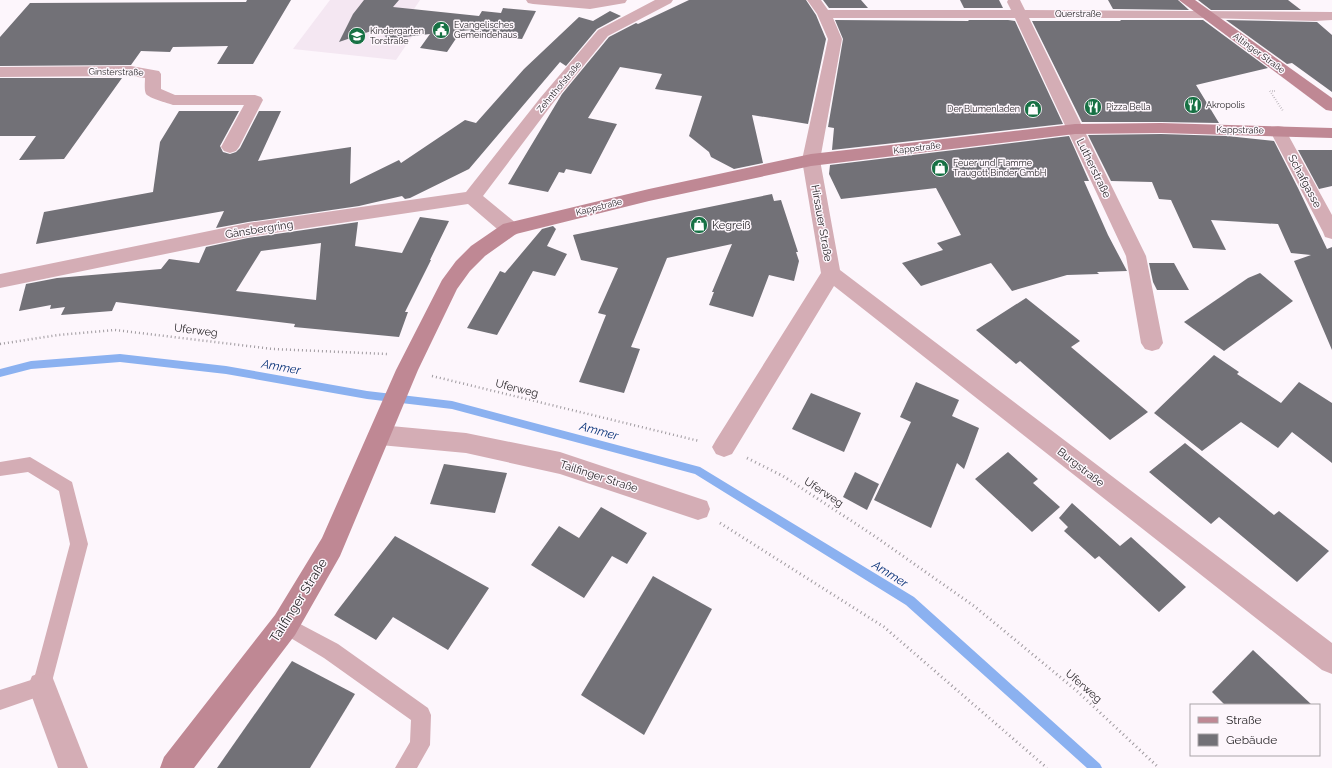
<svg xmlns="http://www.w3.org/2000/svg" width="1332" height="768" font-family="Raleway,sans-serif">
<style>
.built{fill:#f4e7f2}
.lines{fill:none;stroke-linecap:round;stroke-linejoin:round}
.stream{fill:#8bb1f0;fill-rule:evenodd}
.building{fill:#727177;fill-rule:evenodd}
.path-far2{stroke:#9f9a9f;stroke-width:2;stroke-dasharray:0.5 2;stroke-linecap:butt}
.path-far1{stroke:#9f9a9f;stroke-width:2.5;stroke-dasharray:1 3;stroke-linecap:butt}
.path{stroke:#9f9a9f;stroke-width:3;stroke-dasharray:1 3.5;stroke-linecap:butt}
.lane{fill:#d4adb5;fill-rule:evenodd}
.street{fill:#d4adb5;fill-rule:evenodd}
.secondary{fill:#bf8894;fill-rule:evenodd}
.labels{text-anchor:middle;stroke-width:3;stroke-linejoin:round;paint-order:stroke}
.far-street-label{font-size:9px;fill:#2b282b;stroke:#fdf6fc}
.far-poi-label{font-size:9px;fill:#2b282b;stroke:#fdf6fc;text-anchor:start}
.street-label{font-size:11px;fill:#2b282b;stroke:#fdf6fc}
.poi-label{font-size:11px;fill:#2b282b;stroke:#fdf6fc;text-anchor:start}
.water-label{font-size:12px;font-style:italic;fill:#042f76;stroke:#fdf6fc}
.near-street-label{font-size:13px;fill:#2b282b;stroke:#fdf6fc}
</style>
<rect width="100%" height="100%" fill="#fdf6fc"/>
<polygon class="built" points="330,0 420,0 406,21 421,23 396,60 293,49"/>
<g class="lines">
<polygon class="stream" points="120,354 226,366 367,391 452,401 700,467 914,597 1100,764 1102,768 1087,768 906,605 695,474 452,409 367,399 226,374 120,362 31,369 0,377 0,369 31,361"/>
</g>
<g class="building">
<polygon points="247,0 291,0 253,64 217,64 228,46 173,47 170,52 141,51 131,65 0,66 0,37 30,3 246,2"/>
<polygon points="364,0 399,0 393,7 479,16 482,11 501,13 503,8 536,11 522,39 469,34 471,30 461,31 447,52 420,48 430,34 387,39 380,28 339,42 353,14"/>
<polygon points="689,0 806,0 816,15 826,39 808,124 752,115 763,163 734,169 711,157 709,152 689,136 702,96 655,89 662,74 620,67 588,118 617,124 591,174 566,169 564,173 559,172 548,192 508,184 562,94 609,37 636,23 638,24"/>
<polygon points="823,0 861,0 868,8 829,8"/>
<polygon points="960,0 999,0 1003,8 964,8"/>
<polygon points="1108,0 1178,0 1189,10 1113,9"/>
<polygon points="1198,0 1288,0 1301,10 1211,10"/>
<polygon points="610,11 621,16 597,29 566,66 560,62 469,169 410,198 405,199 402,196 359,206 248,222 216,228 224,211 36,244 44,212 153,192 160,142 179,111 239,111 220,146 223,152 230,154 236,152 240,148 259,111 281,111 258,161 351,147 350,184 399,160 401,163 465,120 476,123 524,69 579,17 593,21"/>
<polygon points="835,20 969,21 968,20 1008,20 1015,21 1063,124 832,150 834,128 828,127 843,39"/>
<polygon points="1120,20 1203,20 1268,68 1196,85 1219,123 1161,122 1082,122 1032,21 1121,21"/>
<polygon points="1226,20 1317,22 1332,35 1332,92 1292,63 1287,64"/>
<polygon points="0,78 122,78 64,159 19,160 36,136 0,136"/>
<polygon points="1161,134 1227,136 1274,141 1298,188 1327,249 1332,247 1332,350 1294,261 1311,255 1291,253 1278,224 1211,220 1226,250 1193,248 1171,200 1159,199 1152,182 1111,181 1088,135"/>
<polygon points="1069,136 1089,181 1084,181 1108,235 1127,271 1097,272 1099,274 1067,275 1012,291 991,263 921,286 902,263 943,250 937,243 961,235 936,188 841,199 829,174 830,165"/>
<polygon points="1298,150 1332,150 1332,186 1319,189"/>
<polygon points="772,194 774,201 781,200 798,252 796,252 799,261 794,281 769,275 753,317 709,305 714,292 712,292 732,244 667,258 631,347 640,349 624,393 579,382 606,315 598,313 618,268 581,260 573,235"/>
<path d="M420,217l29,4 -19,39h1l-26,52h3l-9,25 -105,-10 1,-3 -179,-22 -4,9 -51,4 4,-8 -15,2 1,-4 -32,6 7,-27 31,-6 104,-9 8,-10 30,4 7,-16 42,-9 110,-16 -3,24 47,7zM321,243l-5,57 -80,-9 25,-40z"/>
<polygon points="553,226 556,229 547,246 567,254 555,276 533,271 497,335 467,328 500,271 505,273 542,229"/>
<polygon points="1149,263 1174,263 1189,290 1157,290 1153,282"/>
<polygon points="1260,273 1293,301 1224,351 1184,322 1248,278"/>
<polygon points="1026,298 1080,341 1071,347 1148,412 1110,440 1020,361 1016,364 976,330"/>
<polygon points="1214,355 1239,372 1237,374 1281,403 1299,382 1332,403 1332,463 1292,432 1278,448 1241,422 1202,451 1154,413"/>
<polygon points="916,382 959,400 952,416 979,428 964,469 957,463 931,528 874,500 911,422 900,417"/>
<polygon points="811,393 861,413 844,452 792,429"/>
<polygon points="1185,443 1274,515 1279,511 1329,551 1297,582 1219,517 1211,524 1149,472"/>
<polygon points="1008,452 1038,479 1033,483 1060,507 1032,532 975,479"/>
<polygon points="444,464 507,473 495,513 430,504"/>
<polygon points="855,472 879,484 867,510 843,497"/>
<polygon points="1072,503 1120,546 1131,537 1186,587 1159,612 1099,556 1095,559 1064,531 1068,527 1059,518"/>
<polygon points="601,507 647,533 627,564 612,556 584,598 531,565 559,526 579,538"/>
<polygon points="395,536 489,588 448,650 393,617 376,640 334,615"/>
<polygon points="653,576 712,609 644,735 581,695"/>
<polygon points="1253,650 1312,705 1225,705 1212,692"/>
<polygon points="292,661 355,694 310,768 217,768"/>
</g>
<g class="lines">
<polyline class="path-far2" points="1275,91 1270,91 1283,111"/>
<g class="path-far1">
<polyline points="0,344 58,335 115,330 273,349 387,354"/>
<polyline points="432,376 699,441"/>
</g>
<g class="path">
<polyline points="747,458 783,476 873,535 974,606 1077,691 1159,768"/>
<polyline points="720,523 884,627 1047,768"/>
</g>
<g class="lane">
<polygon points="30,457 72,482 88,544 49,693 0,710 0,690 34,679 70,544 59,491 28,472 0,476 0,462"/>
<polygon points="285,616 338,644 428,708 431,715 430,745 417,768 395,768 410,742 411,720 324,658 279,631 276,625 279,619"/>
</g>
<g class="street">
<polygon points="526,0 627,0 625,3 590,9 533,4 528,3"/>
<polygon points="655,0 673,0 671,3 608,36 553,103 483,196 517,224 519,229 517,234 510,236 503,234 468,204 248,237 0,288 0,274 248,223 466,192 541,97 598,30"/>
<polygon points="807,0 821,0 828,10 1011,10 1007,2 1008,0 1020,0 1025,10 1332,12 1332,20 1315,21 1206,18 1029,18 1146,256 1163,343 1159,349 1152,351 1145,349 1141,343 1126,256 1015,18 833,18 842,39 820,160 840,270 1332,643 1332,674 1322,670 834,286 732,454 724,457 716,454 712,447 716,440 821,273 802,160 828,39 817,14"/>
<path d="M131,66l28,5 2,3v15l14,6h80l6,2 2,3 -24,47 -3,4 -6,2 -6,-2 -3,-4 23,-42h-71c-6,-2 -24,-7 -27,-11 -2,-4 -1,-12 -1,-16l-14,-2 -131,1v-10z"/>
<polygon points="1278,126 1284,127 1286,131 1332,215 1332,239 1325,237 1323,232 1270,131 1272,127"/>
<polygon points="380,425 466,433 560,452 707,501 710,509 707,517 698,520 560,474 466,453 380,445 372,442 368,435 372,428"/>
<polygon points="42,672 52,676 88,768 58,768 28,686 32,676"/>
</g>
<g class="secondary">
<polygon points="1179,0 1195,0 1332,98 1332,111 1326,110"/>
<polygon points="1161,123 1332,128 1332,138 1161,133 1075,134 811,166 649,201 516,234 485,256 470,271 457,289 418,370 340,556 295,635 194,768 160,768 164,757 275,615 322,538 396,370 442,280 456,261 471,246 503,224 649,189 811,154 1075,124"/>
</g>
</g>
<defs>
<symbol id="civic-disc" viewBox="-11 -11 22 22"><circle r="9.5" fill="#177144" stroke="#fdf6fc"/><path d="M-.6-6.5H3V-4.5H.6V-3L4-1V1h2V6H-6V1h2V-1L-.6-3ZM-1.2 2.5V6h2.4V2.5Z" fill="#fff"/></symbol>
<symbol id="school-disc" viewBox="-11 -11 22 22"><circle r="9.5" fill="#177144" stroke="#fdf6fc"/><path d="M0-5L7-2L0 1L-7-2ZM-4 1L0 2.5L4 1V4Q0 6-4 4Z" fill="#fff"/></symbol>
<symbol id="restaurant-disc" viewBox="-11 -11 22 22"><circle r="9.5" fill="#177144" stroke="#fdf6fc"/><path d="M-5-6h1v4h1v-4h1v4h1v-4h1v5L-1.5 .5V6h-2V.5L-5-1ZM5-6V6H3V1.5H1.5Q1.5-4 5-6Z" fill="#fff"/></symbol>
<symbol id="shop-disc" viewBox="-11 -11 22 22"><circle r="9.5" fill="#177144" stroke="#fdf6fc"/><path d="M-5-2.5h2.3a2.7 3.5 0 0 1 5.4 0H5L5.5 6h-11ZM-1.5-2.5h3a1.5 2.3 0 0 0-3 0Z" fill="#fff"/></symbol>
</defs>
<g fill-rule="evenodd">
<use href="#civic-disc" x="431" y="20" width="20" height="20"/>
<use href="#school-disc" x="347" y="26" width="20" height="20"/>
<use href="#restaurant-disc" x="1183" y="95" width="20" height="20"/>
<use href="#restaurant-disc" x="1083" y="97" width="20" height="20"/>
<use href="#shop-disc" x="1023" y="99" width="20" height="20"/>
<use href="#shop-disc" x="930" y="158" width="20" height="20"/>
<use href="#shop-disc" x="689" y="215" width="20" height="20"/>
</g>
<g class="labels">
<g class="far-street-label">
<text x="1078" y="17">Querstraße</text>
<text transform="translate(1259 53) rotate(36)" y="3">Altinger Straße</text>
<text transform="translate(116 72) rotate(1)" y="3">Ginsterstraße</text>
<text transform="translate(559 87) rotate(-50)" y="3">Zehnthofstraße</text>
<text transform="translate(1240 130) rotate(1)" y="3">Kappstraße</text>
<text transform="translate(917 148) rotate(-7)" y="3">Kappstraße</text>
<text transform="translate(599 207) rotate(-14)" y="3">Kappstraße</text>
</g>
<g class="far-poi-label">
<text x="454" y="28">Evangelisches<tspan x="454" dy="10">Gemeindehaus</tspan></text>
<text x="370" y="34">Kindergarten<tspan x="370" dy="10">Torstraße</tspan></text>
<text x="1206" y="108">Akropolis</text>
<text x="1106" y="110">Pizza Bella</text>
<text x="1020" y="112" text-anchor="end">Der Blumenladen</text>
<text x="953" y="166">Feuer und Flamme<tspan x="953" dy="10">Traugott Binder GmbH</tspan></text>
</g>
<g class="street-label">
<text transform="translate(1094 168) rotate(64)" y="4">Lutherstraße</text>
<text transform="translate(1305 181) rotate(62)" y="4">Schafgasse</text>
<text transform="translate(822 223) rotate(80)" y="4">Hirsauer Straße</text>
<text transform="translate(259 229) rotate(-9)" y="4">Gänsbergring</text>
<text transform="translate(196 330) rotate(7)" y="4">Uferweg</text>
<text transform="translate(517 388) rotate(14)" y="4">Uferweg</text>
<text transform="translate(1081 467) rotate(38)" y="4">Burgstraße</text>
<text transform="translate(599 476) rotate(18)" y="4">Tailfinger Straße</text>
<text transform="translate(824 492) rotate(33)" y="4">Uferweg</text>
<text transform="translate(1084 686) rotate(41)" y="4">Uferweg</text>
</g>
<g class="poi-label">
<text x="712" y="229">Kegreiß</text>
</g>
<g class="water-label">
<text transform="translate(281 367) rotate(10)" y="4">Ammer</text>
<text transform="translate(599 431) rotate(15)" y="4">Ammer</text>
<text transform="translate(890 574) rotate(32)" y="4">Ammer</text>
</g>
<g class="near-street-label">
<text transform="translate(298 600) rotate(-58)" y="5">Tailfinger Straße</text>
</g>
</g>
<rect x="1190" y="704" width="130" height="52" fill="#fdf6fc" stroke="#a9a4a8"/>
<rect x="1198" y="717" width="20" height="6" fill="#bf8894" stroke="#a9a4a8"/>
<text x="1226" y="724" font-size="12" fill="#2b282b">Straße</text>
<rect x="1198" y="734" width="20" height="12" fill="#727177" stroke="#a9a4a8"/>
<text x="1226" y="744" font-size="12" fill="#2b282b">Gebäude</text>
</svg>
